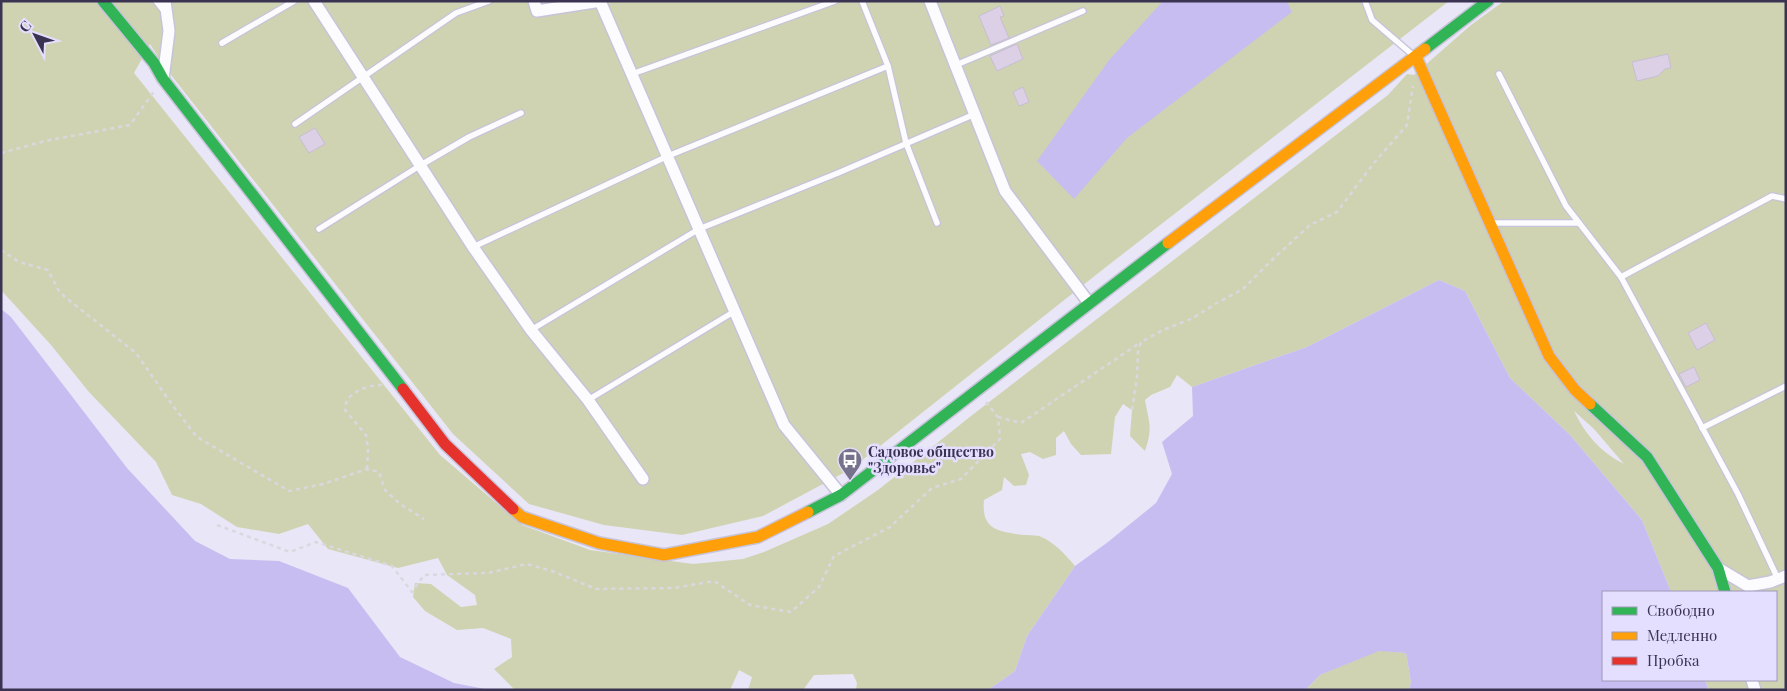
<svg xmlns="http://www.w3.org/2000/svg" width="1787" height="691" font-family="'Playfair Display',serif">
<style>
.green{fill:#d0d3b1;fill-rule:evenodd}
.water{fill:#c8bdf1}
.building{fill:#dcd0e7;stroke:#c8bdd3}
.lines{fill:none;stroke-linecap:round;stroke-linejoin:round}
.lane-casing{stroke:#c7c3d9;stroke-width:8}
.street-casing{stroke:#c7c3d9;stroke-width:14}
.fast-casing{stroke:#c7c3d9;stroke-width:14}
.slow-casing{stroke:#c7c3d9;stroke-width:14}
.jam-casing{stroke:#c7c3d9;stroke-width:14}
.path{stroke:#dad8df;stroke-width:2.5;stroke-dasharray:4 4;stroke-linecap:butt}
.lane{stroke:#fcfbfe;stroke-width:5.5}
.street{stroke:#fcfbfe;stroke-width:11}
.fast{stroke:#30b455;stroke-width:11}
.slow{stroke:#ff9f0a;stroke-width:11}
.jam{stroke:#e5322d;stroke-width:11}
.labels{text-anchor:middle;stroke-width:5;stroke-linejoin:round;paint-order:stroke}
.poi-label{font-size:14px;font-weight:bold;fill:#3a3352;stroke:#e4deff;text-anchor:start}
</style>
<rect width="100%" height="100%" fill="#e9e6f7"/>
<g class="green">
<path d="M1,1h1448l-343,266 -255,202 -88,47 -81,19 -78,-10 -75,-21 -76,-70 -289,-368 -14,-22 -16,29 306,382 82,70 68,25 103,14 50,-5 21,-7 64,-28 50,-34 93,-74 417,-321 19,-21 7,1 57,-50 33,-24h282v689h-77l-4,-10h71v-88h-105l-29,-72 -72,-85 -60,-57 -45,-87 -26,-11 -132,67 -115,40 -15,-12 -7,12 -19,8 -6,5c4,23 8,27 0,51l-15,-15 2,-26 -9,-6 -8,13 -4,37 -30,1 -10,-11 -7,-13 -8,7v17l-13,4 -13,-7 -9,2 8,21 -3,10 -12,1 -10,-9 -2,13 -18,10c-3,30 14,31 39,35 5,0 11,0 16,1 14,5 27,19 36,30l-48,70 -12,35 -27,19h-132l1,-7 -4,-9 -39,1 -11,15h-55l4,-13 -13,-7 -9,20h-215l-21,-21 18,-12 -1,-18 -28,-11 -26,2 -32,-19 -12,-14 2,-14 16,1 30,23 16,-2 -2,-10 -28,-20 -9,-17 -40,10 -70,-19 -20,-25 -29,10 -42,-7 -36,-23 -29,-9 -16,-33 -67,-70 -38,-47 -50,-55zM1574,411l20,18 30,35c-23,-11 -39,-30 -50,-53z"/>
<polygon points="1379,650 1406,653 1411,682 1409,690 1305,690 1320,675"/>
</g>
<g class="water">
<polygon points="1163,1 1287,1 1292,12 1127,138 1074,199 1037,161 1109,60"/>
<polygon points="1439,280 1465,291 1510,378 1570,435 1642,520 1671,592 1603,592 1603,680 1705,680 1708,688 1705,690 1409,690 1411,682 1406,653 1379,651 1320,675 1305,690 988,690 1015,671 1027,636 1075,566 1108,542 1156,503 1172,474 1162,442 1193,416 1192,387 1307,347"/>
<polygon points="1,309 11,317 127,468 195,541 230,559 279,561 348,588 400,657 454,683 490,690 1,690"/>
</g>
<g class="building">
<polygon points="1000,6 1004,16 1000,17 1009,38 991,45 979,16"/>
<polygon points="1017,44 1023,59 997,71 990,56"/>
<polygon points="1668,54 1671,68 1665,69 1658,76 1637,81 1632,62"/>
<polygon points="1023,87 1029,102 1019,106 1013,92"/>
<polygon points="315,128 325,144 309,153 299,137"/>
<polygon points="1706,323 1715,340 1697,350 1688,333"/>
<polygon points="1694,367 1700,380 1686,387 1679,374"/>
</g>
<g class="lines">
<defs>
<g id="lane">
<polyline points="156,1 164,11"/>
<polyline points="862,1 888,66 906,143 937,223"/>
<polyline points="1365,1 1372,20 1414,56"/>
<polyline points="222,43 294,1"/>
<polyline points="956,65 1083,11"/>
<polyline points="632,74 835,1"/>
<polyline points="1499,74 1566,206 1621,277 1738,494 1778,579"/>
<polyline points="295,124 456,13 489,1"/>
<polyline points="1492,223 1579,223"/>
<polyline points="319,229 421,165 469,137 521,113"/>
<polyline points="473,247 668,156 888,66"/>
<polyline points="1621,277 1772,196 1786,199"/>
<polyline points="531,330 699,229 838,173 975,114"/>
<polyline points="588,400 735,311"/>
<polyline points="1702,428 1786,386"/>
</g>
<g id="street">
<polyline points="314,1 473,247 531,330 588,400 643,479"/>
<polyline points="534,1 537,11 601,1"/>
<polyline points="600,1 784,425 841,495"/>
<polyline points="930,1 1005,191 1089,303"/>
<polyline points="163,79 169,31 165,1"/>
<polyline points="1718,568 1748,586 1770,582 1786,576"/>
<polyline points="1752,680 1755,690"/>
</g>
<g id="fast">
<polyline points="103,1 154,63 163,79 403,389"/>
<polyline points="1425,49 1488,1"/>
<polyline points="1590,404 1647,457 1718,568 1725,592"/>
<polyline points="808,512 841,495 1168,243"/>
</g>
<g id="slow">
<polyline points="1416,57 1549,356 1575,390 1590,404"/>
<polyline points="1168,243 1425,49"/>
<polyline points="513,509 522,517 599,543 664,555 758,537 808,512"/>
</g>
<polyline id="jam" points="403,389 445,444 513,509"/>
</defs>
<use href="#lane" class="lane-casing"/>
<use href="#street" class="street-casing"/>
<use href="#fast" class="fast-casing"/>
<use href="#slow" class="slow-casing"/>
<use href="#jam" class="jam-casing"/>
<g class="path">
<polyline points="1,153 45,141 130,125 155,90"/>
<polyline points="1,250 19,262 48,270 59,291 65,297 136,353 173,406 197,437 289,491 323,484 367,469 379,472 385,490 400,504 424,519"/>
<polyline points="1132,410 1137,377 1138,352 1141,342 1163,330 1193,318 1215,304 1243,289 1274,258 1310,225 1337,212 1373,164 1407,125 1413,86"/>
<polyline points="998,417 1021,423 1141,342"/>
<path d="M367,469l1,-20 -2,-14 -21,-25c0,-4 1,-8 3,-11 7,-9 24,-15 35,-14"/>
<polyline points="217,525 290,552 316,542 392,566 412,592 424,575 488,573 527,564 552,571 596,589 674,588 714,581 750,605 791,612 819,587 834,556 890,527 932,488 961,479 1000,439 998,417 985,401"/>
</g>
<use href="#lane" class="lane"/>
<use href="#street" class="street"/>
<use href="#fast" class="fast"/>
<use href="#slow" class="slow"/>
<use href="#jam" class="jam"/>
</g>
<defs>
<symbol id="bus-pin" viewBox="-11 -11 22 30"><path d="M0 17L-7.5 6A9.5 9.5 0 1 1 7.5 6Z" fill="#77728c" stroke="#e4deff"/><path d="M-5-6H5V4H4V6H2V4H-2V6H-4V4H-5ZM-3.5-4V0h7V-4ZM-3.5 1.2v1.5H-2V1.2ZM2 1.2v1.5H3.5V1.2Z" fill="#fff"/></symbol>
</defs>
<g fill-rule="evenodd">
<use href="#bus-pin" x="836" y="446" width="28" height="38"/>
</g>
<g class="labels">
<g class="poi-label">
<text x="868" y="457">Садовое общество<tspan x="868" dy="16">"Здоровье"</tspan></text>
</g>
</g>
<rect width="1787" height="691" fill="none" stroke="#3a3352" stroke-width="5"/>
<rect x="1602" y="591" width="175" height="90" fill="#e4deff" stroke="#a09aba"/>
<rect x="1612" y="607" width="25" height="8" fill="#30b455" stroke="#a09aba"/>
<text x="1647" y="616" font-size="15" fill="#3a3352">Свободно</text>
<rect x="1612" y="632" width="25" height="8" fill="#ff9f0a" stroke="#a09aba"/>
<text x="1647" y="641" font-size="15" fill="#3a3352">Медленно</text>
<rect x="1612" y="657" width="25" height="8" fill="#e5322d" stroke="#a09aba"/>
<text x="1647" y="666" font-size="15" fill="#3a3352">Пробка</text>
<g transform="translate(35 35) rotate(311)" stroke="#e4deff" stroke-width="4" paint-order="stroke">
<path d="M0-4L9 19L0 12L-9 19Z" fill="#3a3352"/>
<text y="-8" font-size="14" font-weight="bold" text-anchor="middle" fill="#3a3352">С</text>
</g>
</svg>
